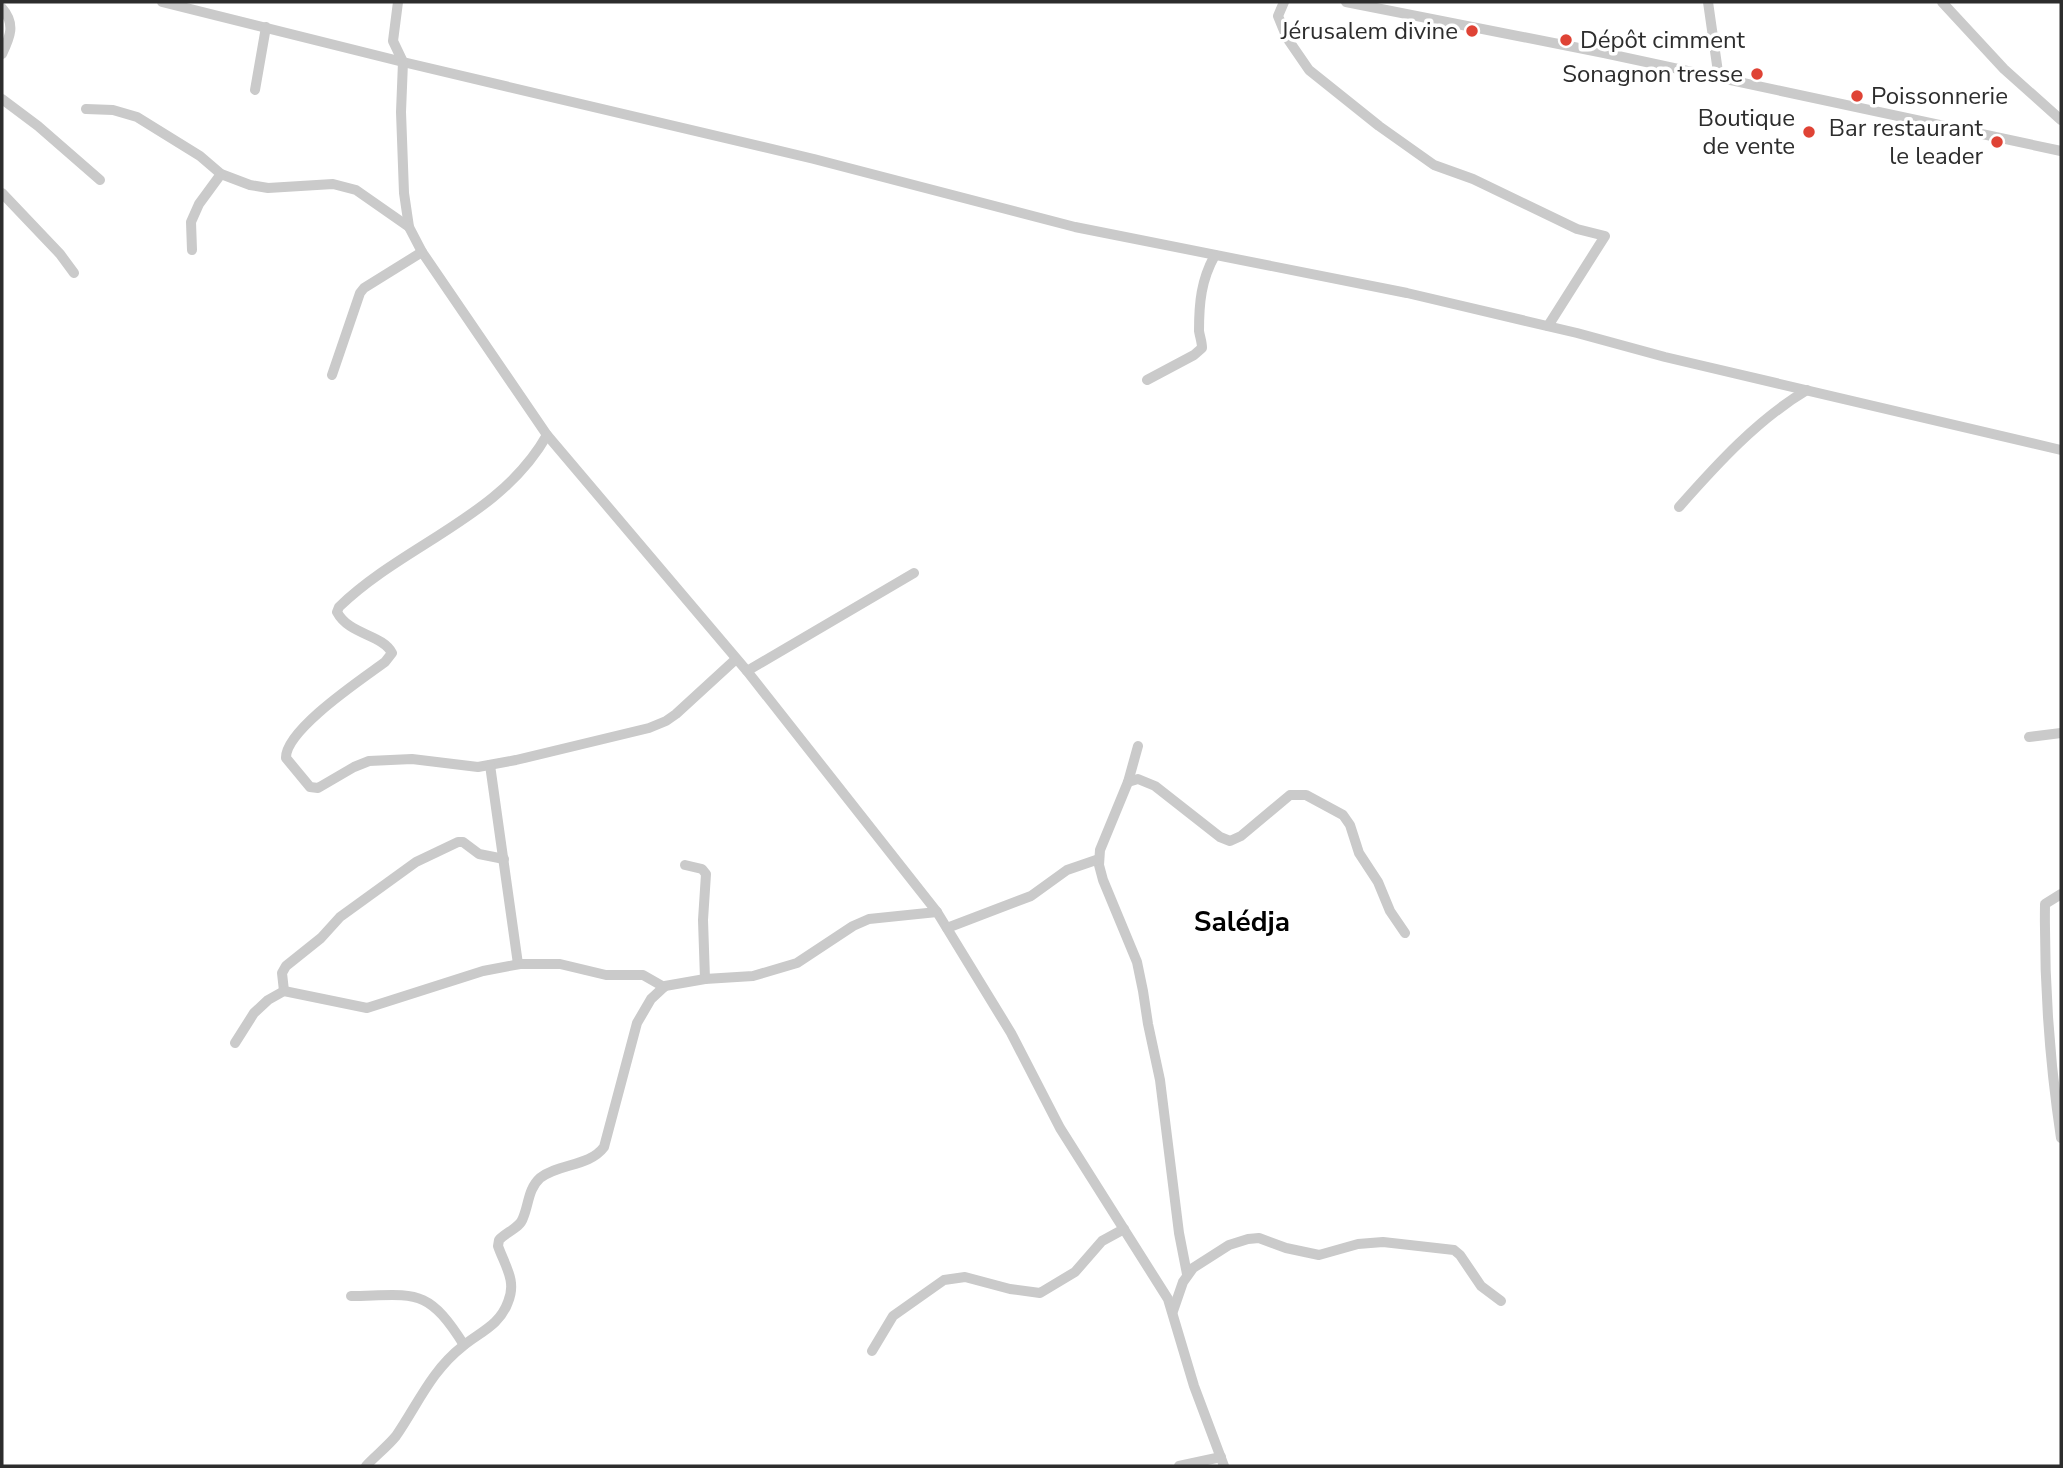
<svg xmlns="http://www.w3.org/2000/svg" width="2063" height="1468" font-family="'Nunito Sans',sans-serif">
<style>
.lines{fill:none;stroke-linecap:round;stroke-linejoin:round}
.minor{stroke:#cacaca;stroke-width:10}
.poi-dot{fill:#df4335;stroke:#fff;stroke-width:2.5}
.labels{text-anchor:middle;stroke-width:7;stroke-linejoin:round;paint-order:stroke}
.poi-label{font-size:24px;fill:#2d2d2d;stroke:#fff;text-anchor:end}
.quarter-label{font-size:28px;font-weight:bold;fill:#000;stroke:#fff}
</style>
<rect width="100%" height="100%" fill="#fff"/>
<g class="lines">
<g class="minor">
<polyline points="162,2 403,62 814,159 1075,227 1407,293 1577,333 1665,357 2061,450"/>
<polyline points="398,2 393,41 403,62 401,112 404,193 409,227 422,252 547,435 747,671 937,912 1011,1033 1060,1128 1168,1299 1194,1386 1224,1466"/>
<polyline points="1284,2 1278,16 1287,38 1309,70 1379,126 1434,165 1473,179 1577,229 1605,236 1548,326"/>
<polyline points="1346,2 1604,53 2061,151"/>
<polyline points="1708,2 1719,79"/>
<polyline points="1942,2 2004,69 2061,120"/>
<path d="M2,8c14,16 8,29 0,46"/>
<polyline points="255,90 266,27"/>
<polyline points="2,99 38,126 100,180"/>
<polyline points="86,109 113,110 137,117 200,156 221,174 250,185 268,188 333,184 356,190 409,227"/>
<polyline points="2,193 60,254 74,273"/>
<polyline points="192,250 191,222 199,204 221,174"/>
<polyline points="332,375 360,293 364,288 422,252"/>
<path d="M1147,380l47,-25 8,-7c0,-6 -2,-11 -3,-17 0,-28 2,-51 16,-76"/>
<path d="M547,435c-46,82 -143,109 -208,172l-2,5c12,23 45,22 55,41l-7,9c-23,17 -100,68 -99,96l24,29 8,1 36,-21 15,-6 43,-2 66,8 38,-7 133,-32 17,-7 10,-7 60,-55"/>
<path d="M1679,507c38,-43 79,-88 128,-117"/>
<polyline points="747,671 914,573"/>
<polyline points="2029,737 2061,733"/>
<polyline points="1138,746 1128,782 1100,850 1099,865 1103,880 1137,962 1143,991 1148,1024 1160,1080 1179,1233 1187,1274"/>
<polyline points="490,765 518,964"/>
<polyline points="1128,782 1138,779 1155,786 1220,837 1230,841 1241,836 1290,795 1306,795 1343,815 1350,825 1359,853 1378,882 1390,911 1405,933"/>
<polyline points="685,865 702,869 706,874 703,920 705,979"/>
<path d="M2061,894l-16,10c-1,81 4,154 16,234"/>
<polyline points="947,928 1031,896 1067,870 1099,859"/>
<polyline points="284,991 282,973 286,966 321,938 340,917 416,862 458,842 463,842 479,854 504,859"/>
<polyline points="235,1043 254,1013 268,1000 284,991 367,1008 483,971 520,964 560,964 606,975 643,975 664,987"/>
<path d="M351,1296c64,-1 76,-10 113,49"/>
<polyline points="1173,1311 1183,1282 1193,1268 1229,1245 1248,1239 1259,1238 1286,1248 1319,1255 1358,1244 1383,1242 1454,1250 1460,1255 1481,1286 1501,1301"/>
<polyline points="872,1351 893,1316 944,1280 965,1277 1010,1289 1040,1293 1075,1272 1102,1241 1124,1229"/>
<path d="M366,1466c9,-10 21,-19 30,-30 22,-32 35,-65 67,-90 17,-14 37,-21 45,-44 9,-21 -3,-36 -10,-56l1,-6c7,-8 21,-12 24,-22 6,-14 5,-29 17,-40 19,-15 49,-11 64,-31l33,-124 14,-24 14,-13 40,-7 48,-3 44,-13 56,-37 16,-7 68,-7"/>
<polyline points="1179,1466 1221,1457"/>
</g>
</g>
<g class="poi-dot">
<circle cx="1472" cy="31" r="7"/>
<circle cx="1566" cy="40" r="7"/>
<circle cx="1757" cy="74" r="7"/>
<circle cx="1857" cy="96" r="7"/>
<circle cx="1809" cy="132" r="7"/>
<circle cx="1997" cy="142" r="7"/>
</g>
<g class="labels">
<g class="poi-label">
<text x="1458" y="39">Jérusalem divine</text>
<text x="1580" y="48" text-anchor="start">Dépôt cimment</text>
<text x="1743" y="82">Sonagnon tresse</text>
<text x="1871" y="104" text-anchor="start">Poissonnerie</text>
<text x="1795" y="126">Boutique<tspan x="1795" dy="28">de vente</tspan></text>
<text x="1983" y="136">Bar restaurant<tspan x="1983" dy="28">le leader</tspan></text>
</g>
<g class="quarter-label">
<text x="1242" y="931">Salédja</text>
</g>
</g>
<rect width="2063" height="1468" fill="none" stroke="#2d2d2d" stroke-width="7"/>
</svg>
